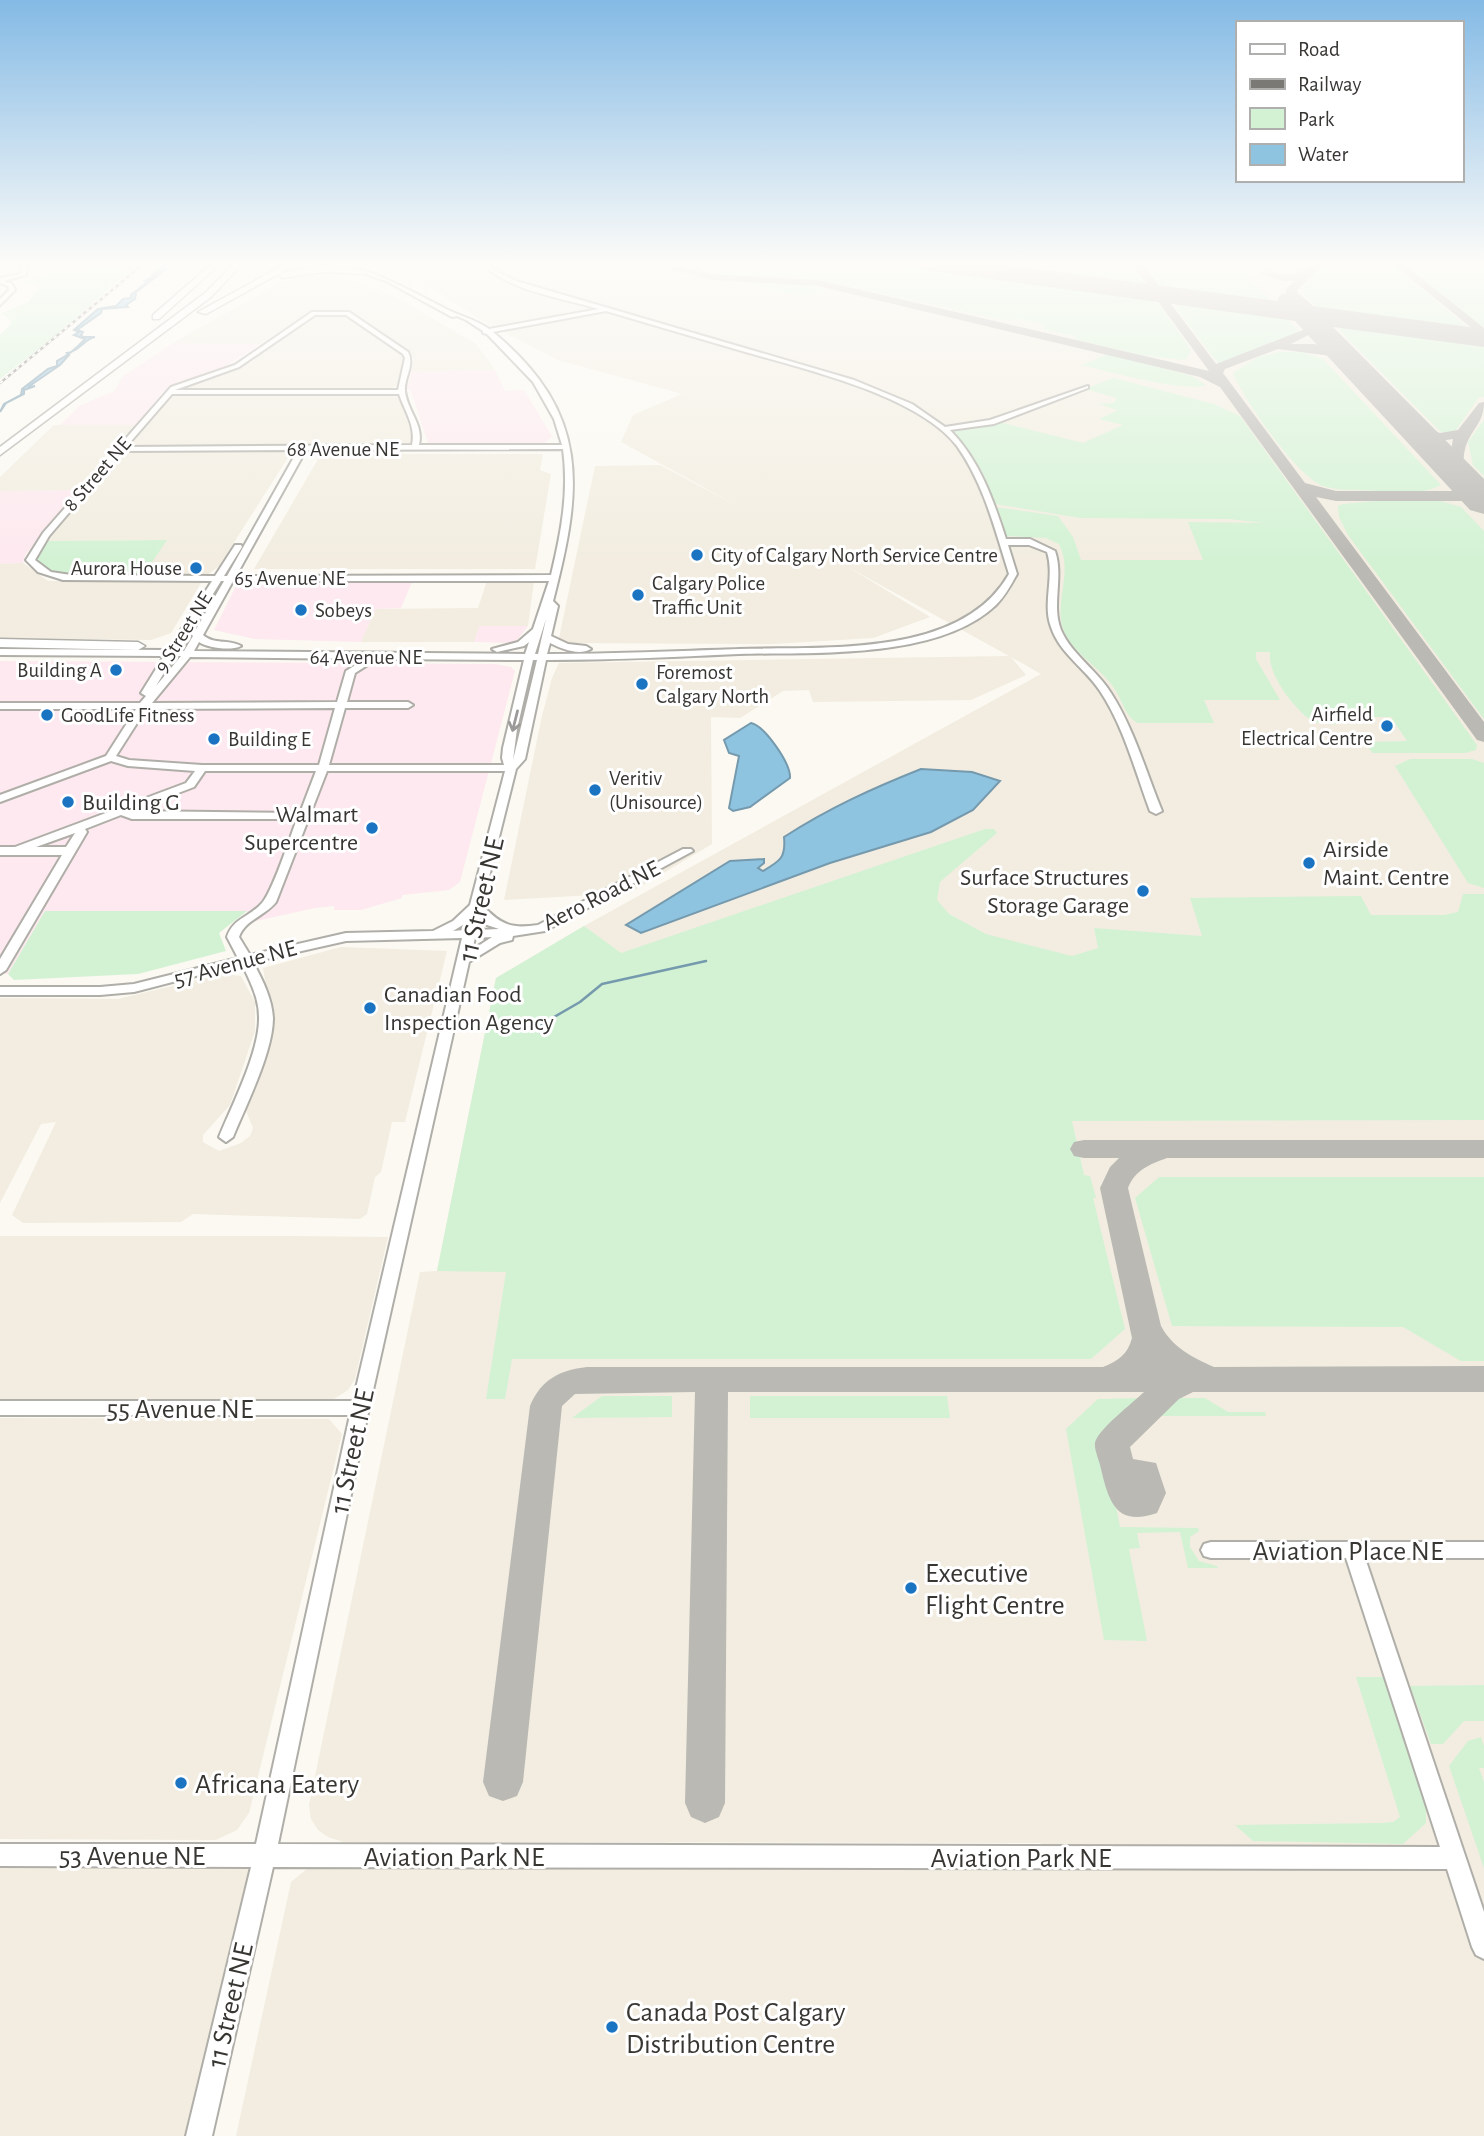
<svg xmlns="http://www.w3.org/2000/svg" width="1484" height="2136" font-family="'Alegreya Sans',sans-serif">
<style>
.commercial{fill:#fde9ef}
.built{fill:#f2ede0}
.green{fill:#d3f2d4}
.water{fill:#8fc4e1;stroke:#7599ad;stroke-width:2}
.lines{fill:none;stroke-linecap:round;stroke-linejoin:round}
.stream{stroke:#7599ad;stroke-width:2.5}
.taxiway{fill:#bab9b4;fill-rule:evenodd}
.runway{fill:#bab9b4;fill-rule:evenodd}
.minor-casing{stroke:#b0aea8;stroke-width:4}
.highway-casing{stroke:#b0aea8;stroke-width:3}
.minor{fill:#fff;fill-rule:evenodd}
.highway{fill:#fff;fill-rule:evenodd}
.rail-casing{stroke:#7a7975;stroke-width:2.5}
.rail{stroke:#fff;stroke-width:2;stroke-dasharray:3.5;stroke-linecap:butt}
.oneway{stroke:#9b9a99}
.poi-dot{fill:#1b74c1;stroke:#fff;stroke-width:2.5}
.labels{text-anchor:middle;stroke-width:6;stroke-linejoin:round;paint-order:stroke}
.far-street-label{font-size:21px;fill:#373633;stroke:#fff}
.far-poi-label{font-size:21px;fill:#373633;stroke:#fff;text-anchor:start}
.poi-label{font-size:24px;fill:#373633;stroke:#fff;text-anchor:start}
.street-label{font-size:24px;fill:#373633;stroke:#fff}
.near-street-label{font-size:28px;fill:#373633;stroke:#fff}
.near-poi-label{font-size:28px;fill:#373633;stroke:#fff;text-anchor:start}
</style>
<rect width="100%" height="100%" fill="#fbf9f2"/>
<g class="commercial">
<polygon points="173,343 260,344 219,371 177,382 163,392 136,425 60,425 79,406 114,391 123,376"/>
<polygon points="495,370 505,391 524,390 552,436 542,446 429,446 411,391 407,389 411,372"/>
<polygon points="81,490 25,555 23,563 0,564 0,491"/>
<polygon points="238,582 412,582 401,608 376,609 361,642 255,639 214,630"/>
<polygon points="479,626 528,626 515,643 474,642"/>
<polygon points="0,661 495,664 511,667 515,671 460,882 449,890 402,895 402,898 361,910 334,910 334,906 315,908 256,921 247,911 45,911 8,974 0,974"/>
</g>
<g class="built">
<polygon points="399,261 1484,261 1484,2136 236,2136 291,1882 308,1868 1043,1866 1041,1843 343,1842 328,1837 318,1830 311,1819 309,1805 420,1272 437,1271 496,978 584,926 1041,674 1011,657 1026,675 971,700 813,702 809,690 783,691 740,718 711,717 712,844 630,893 504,900 542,716 552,678 559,663 1009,656 848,567 930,617 873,638 773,644 558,643 595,466 660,465 745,510 621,442 633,415 682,394 558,360 486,323 399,268"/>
<polygon points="312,275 346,279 396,297 476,344 495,370 411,372 414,359 406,349 351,311 309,312 260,344 173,343 283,281"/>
<polygon points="326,314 346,316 402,354 404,363 397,386 385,390 182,388 190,383 241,366 318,315"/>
<polygon points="180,392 396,394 400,396 413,440 411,443 402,446 389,447 136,447 128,444 170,395"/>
<polygon points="54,425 136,425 81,490 0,491 0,477"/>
<polygon points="134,451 282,451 289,456 219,566 207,575 142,577 166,540 47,541 122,454"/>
<polygon points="321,454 543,454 540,470 551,474 535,569 254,569"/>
<polygon points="23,563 48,581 201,583 171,633 151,640 0,638 0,564"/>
<polygon points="487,581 534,581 528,626 479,626 474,642 361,642 376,609 478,608"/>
<polygon points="341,947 447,951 405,1122 392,1122 381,1172 375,1177 367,1214 360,1219 193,1214 181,1222 23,1223 12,1215 56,1122 41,1124 0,1203 0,998 118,999 222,974 241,976 255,1002 255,1031 230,1105 203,1135 203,1142 219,1151 241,1143 250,1136 253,1128 245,1108 273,1028 263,968"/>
<polygon points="0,1236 289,1236 388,1237 355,1379 348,1390 334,1399 311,1403 0,1402"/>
<polygon points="0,1418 329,1419 342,1434 249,1813 237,1830 216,1840 0,1839"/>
<polygon points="0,1855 265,1855 199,2136 0,2136"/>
</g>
<g class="green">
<polygon points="49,261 91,261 92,269 116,269 126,261 141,261 50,340 0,379 0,335 12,323 5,315 0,314 28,302 40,286 36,283 14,284 48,276"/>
<polygon points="654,261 881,261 1135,296 1159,304 1191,350 1186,359 1182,360 1143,355 1073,339 1077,337 1043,329 1045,325 1019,319 1008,321 817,279 721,274"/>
<polygon points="955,261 1128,261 1148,287"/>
<polygon points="1141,261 1234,261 1275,304 1162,289"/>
<polygon points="1330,261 1388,261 1466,326 1452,328 1320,310 1304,295 1305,281"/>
<polygon points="1401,261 1484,262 1484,326 1480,325"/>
<polygon points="743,282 808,285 827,290 800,296"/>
<polygon points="1190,304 1285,317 1300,332 1218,363 1175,306"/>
<polygon points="1354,326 1484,346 1484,397 1479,397 1454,433 1441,432 1338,329"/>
<path d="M1280,352h22l21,7 118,126c-19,10 -43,8 -64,6 -17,-2 -37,1 -54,-5 -27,-10 -79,-87 -90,-113l25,-16z"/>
<path d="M1108,354l84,22 14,9c-19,8 -101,-14 -124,-20z"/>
<path d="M1113,378l101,26 26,12 237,329 -1,5 -11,3h-92l-10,-11 44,-1 -16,-24h-46l1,5c-10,4 -29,3 -38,-4 -17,-13 -41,-46 -38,-66h-14v7l24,41h-76l10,23h-76c-13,-6 -16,-24 -24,-35 -15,-23 -49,-38 -53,-68 -3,-26 11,-51 -2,-76l-13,-6 -40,-2 -11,-29 63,9 15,21 8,23h122l-15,-38 77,1 -37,-4 -147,-1 -86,-14 -20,-43 -23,-30 47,-9 84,21 40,-18 -24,-6 19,-9 -20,-6 16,-1 3,-5 -32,-9z"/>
<polygon points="1484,420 1484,476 1473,465 1468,442"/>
<polygon points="1388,500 1437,500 1461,507 1484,531 1484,719 1348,535 1339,517 1338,506 1343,504"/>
<path d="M167,540l-25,37c-26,0 -91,7 -105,-17l2,-10 8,-9z"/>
<polygon points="1410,759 1472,759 1484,763 1484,888 1468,883 1395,766"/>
<polygon points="985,829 994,829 997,833 940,882 937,900 949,914 986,934 1072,956 1098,948 1094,928 1202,936 1190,898 1361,896 1371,915 1444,915 1458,912 1463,894 1484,894 1484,1120 1072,1121 1084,1175 1090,1176 1096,1198 1093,1198 1125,1329 1091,1359 512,1359 505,1399 486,1399 506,1272 437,1271 496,978 584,926 621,953"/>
<polygon points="45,911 247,911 219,933 226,951 222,952 138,974 14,980 8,974"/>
<polygon points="1159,1177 1484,1177 1484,1361 1461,1361 1403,1327 1172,1326 1135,1198"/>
<polygon points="602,1396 672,1396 672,1417 572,1418"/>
<polygon points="750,1396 947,1396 950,1418 750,1418"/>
<polygon points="1141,1398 1142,1402 1103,1439 1120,1527 1198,1528 1199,1531 1190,1537 1190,1547 1199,1561 1217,1566 1218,1568 1188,1568 1180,1532 1137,1533 1140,1548 1129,1549 1147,1641 1104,1640 1066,1429 1098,1399"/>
<polygon points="1169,1398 1205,1398 1228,1412 1265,1412 1266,1416 1153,1416"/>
<polygon points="1356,1677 1384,1677 1426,1807 1426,1823 1403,1844 1253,1841 1235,1825 1381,1823 1393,1822 1400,1817"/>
<polygon points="1484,1685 1484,1721 1464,1721 1443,1744 1431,1744 1410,1686"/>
<polygon points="1481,1737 1484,1746 1484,1768 1479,1768 1484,1782 1484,1868 1449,1766 1468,1741"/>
</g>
<g class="water">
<path d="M167,261h4l-8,7 3,2 -11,4h5l-24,18 -1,7 -9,6 2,2 -26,2 -1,4 -24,17 6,2 -2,3 2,2h12c-11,2 -15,14 -28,16l2,2 -9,10 -32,22 7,-1 -11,4v4l-18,9 -6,9 4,-8 17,-9 1,-6 26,-20 9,-3v-5c10,-5 21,-14 28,-22l-11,-4 5,-3 -5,-2 24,-21 18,-3 7,-7 8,-1v-3l16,-13 -2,-1 10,-5 -3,-1z"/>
<path d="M751,723c14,3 40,41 39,55l-40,29 -17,4 -4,-3 10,-52 -10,-3 -5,-13z"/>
<path d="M921,769l51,3 28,9 -27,29 -42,22 -101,31 -189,70 -15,-8 104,-64 34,-2v4l-6,5 5,3c17,-10 23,-13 21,-34 45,-29 87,-48 137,-68z"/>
</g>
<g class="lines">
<polyline class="stream" points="540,1032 542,1024 580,1002 602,984 706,961"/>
<g class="taxiway">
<polygon points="638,261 655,261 712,274 818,280 1209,371 1157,300 1125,292 1125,288 1165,296 1216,364 1303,330 1308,322 1316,322 1316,331 1291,344 1314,344 1346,352 1346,358 1278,349 1225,369 1223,373 1305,483 1336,491 1484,491 1484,501 1336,501 1316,497 1484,722 1484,742 1477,740 1220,387 1200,377 818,286 712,280"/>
<polygon points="1130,261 1140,261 1161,288 1199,298 1193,301 1153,292"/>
<path d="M1316,261h11l-30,29 2,13 -6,3 -6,-3 -1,-14 8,-8h-11l-23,-7 5,-3c25,5 32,7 51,-10z"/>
<polygon points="1389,261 1400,261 1484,328 1484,338"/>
<path d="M1484,402c0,30 -26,30 -19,73l-7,4 -5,-1 -4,-15 4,-24 -13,2 -32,-11 7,-4 25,7 18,-3 21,-27z"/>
<path d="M1084,1140h400v18h-317c-17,6 -32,12 -39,30l33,138c12,22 31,31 53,41l270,-1v26h-291l-14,7 -49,48 3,12 23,4 10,30 -9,20c-40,14 -48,-10 -56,-44 -1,-7 -7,-19 -6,-26 2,-13 39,-41 49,-51h-416l-3,411 -6,14 -14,6 -14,-6 -6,-14 10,-411 -120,2 -13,12 -39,376 -6,14 -14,5 -14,-5 -6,-14 47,-376c11,-26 29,-36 57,-39h516c15,-6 25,-13 29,-29l-32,-150 10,-21 9,-9h-35l-10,-2 -4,-7 4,-7z"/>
</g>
<path class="runway" d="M904,261h72l301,40 4,-7c16,-4 21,1 32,12l171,23v18l-151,-20 151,152v35l-14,-4 -175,-189 -377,-52 -10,-2z"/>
<defs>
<g id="minor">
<polygon points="22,261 28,261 26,275 4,281 12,284 15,290 0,305 0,299 9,290 8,286 0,283 0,278 20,274"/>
<path d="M480,261h6l8,9 22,11 338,99 58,24 33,23 45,-7 98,-34v2l-94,36 -44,6c30,31 43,69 56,109h24l25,12c9,26 -4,54 6,79 11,25 36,40 50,63 23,36 35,79 51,118l-6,3 -6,-3c-15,-40 -26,-84 -50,-120 -15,-23 -40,-37 -49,-64 -9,-24 4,-50 -4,-75l-18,-7h-21l9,29c-6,11 -12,22 -21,31 -58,55 -182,47 -257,49 -64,3 -129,6 -193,6l-21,99 -9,10 -34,136c19,20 29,24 56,20l145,-76h8l2,2 -148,80 -32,5 -1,4 -12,3 -31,19 -100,446 -91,436 1162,3 -94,-289h-135l-7,-2 -3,-6 3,-6 7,-2h273v16h-119l119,354v47l-8,-4 -4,-8 -25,-78 -1174,-2 -61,269h-26l65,-269 -251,-1v-22h256l94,-429h-350v-14h353l109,-463 -116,3 -93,21c9,17 19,36 20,56 0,34 -27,87 -40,119l-7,5 -7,-5c13,-32 41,-86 40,-120 0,-19 -9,-36 -17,-53l-108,28 -34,3h-100v-8h100l34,-3 104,-26 -11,-21c6,-19 23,-20 35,-34 11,-12 28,-66 35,-84h-165l-11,-4 -36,14 2,3 -81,138 -6,4v-15l62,-104h-62v-8h15l171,-64 9,-12 -67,-5 -17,-5 -111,41v-7l106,-39 30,-47h-136v-6h140l6,-7 -5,-3 23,-37 -164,-1v-6l168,1 44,-69 -149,-1 -25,-8 -12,-12 17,-27 128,-146 64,-22 77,-53h37l59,40c7,13 -4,25 -3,39 2,20 19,33 14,54h143l-8,-26 -21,-37 -46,-48 -4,-1v-2l-17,-11 -9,-4 -5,1 -64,-35 -30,-11 5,-1c29,10 54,24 81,38 15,8 31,11 45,21l110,-20c-36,-11 -95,-19 -119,-48zM606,311c47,14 95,28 143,42 59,17 170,43 208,93 27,38 38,84 52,128 -48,85 -186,72 -270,75 -64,2 -128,5 -192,5l3,-11c12,6 29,13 41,6l-5,-3 -18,-2 -17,-8 7,-30 -5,-5c29,-112 39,-187 -60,-269zM315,315h31l57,39 2,4 -7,32h-223l64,-23zM172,394h227c6,18 17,32 13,51l-286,2zM563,449c6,44 -2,84 -12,126l-315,1 70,-126zM298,450l-71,126h-3l18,-29 -1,-2h-6l-20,31 -144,-1 -20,-3 -16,-12 14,-24 73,-85zM221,581h3l-29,50 -4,3 2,2 -9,15h-6zM233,581h316l-16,48 -15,13 -26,7 5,3 27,-6 5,-4 -4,12 -331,-3 5,-9c9,6 32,9 42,4 -12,-7 -27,-1 -38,-11zM546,619l-8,35h-3zM174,656h7l-25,30zM190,657l175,2 -19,12 -9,31 -185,1zM377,659l147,1 -21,88 -1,10 2,7h-175l16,-57h63l5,-3 -5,-3h-61l8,-29zM533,660h4l-24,100 4,-31zM335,708l-16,57h-117l-73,-5 -13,-4 30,-47zM205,771h111l-16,42 -169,-2 63,-24zM327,771h178l-35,134 -17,16 -20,10 -87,2 -96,22 -11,-18c6,-17 26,-21 37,-35zM75,833l-9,14h-30zM480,917l7,8 12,4 -22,1zM466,923l-2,7 -11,1zM492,937l-20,13 3,-12z"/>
</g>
<g id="highway">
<polygon points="215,261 223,261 159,319 153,319 153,315"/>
<polygon points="237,261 245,261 211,297 0,455 0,447 205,293"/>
<polygon points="291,261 300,261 281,273 323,266 365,271 361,274 323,272 282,278 278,274 206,314 198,312"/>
<polygon points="0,639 138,642 145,646 138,650 0,647"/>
</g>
</defs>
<use href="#minor" class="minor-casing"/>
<use href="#highway" class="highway-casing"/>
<use href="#minor" class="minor"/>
<use href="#highway" class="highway"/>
<defs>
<polyline id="rail" points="0,383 147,261"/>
</defs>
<use href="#rail" class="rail-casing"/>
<use href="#rail" class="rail"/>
</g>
<defs><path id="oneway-shaft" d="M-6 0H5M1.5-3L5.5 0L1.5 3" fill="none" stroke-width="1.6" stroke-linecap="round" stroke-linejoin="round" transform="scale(1.75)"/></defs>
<use class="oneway" href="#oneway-shaft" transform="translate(515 721) rotate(104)"/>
<linearGradient id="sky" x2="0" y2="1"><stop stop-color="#84bae5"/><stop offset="0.47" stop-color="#fdfcf9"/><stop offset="1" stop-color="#fdfcf9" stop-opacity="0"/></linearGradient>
<rect width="1484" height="560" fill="url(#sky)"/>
<g class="poi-dot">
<circle cx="697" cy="555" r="7"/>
<circle cx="196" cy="568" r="7"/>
<circle cx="638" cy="595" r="7"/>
<circle cx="301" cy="610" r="7"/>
<circle cx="116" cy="670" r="7"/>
<circle cx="642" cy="684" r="7"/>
<circle cx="47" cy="715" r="7"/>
<circle cx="1387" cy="726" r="7"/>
<circle cx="214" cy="739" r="7"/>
<circle cx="595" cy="790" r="7"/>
<circle cx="68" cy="802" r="7"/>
<circle cx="372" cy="828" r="7"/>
<circle cx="1309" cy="863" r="7"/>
<circle cx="1143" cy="891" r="7"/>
<circle cx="370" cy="1008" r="7"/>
<circle cx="911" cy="1588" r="7"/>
<circle cx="181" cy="1783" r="7"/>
<circle cx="612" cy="2027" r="7"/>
</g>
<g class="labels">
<g class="far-street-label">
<text x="343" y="456">68 Avenue NE</text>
<text transform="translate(97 474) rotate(-49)" y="7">8 Street NE</text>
<text x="290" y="585">65 Avenue NE</text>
<text transform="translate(183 632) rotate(-58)" y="7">9 Street NE</text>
<text x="366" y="664">64 Avenue NE</text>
</g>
<g class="far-poi-label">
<text x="711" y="562">City of Calgary North Service Centre</text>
<text x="182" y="575" text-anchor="end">Aurora House</text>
<text x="652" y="590">Calgary Police<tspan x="652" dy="24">Traffic Unit</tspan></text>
<text x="315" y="617">Sobeys</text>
<text x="102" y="677" text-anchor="end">Building A</text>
<text x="656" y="679">Foremost<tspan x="656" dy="24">Calgary North</tspan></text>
<text x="1373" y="721" text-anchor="end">Airfield<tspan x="1373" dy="24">Electrical Centre</tspan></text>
<text x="61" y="722">GoodLife Fitness</text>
<text x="228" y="746">Building E</text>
<text x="609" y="785">Veritiv<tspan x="609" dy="24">(Unisource)</tspan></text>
</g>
<g class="poi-label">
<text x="82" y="810">Building G</text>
<text x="358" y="822" text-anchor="end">Walmart<tspan x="358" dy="28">Supercentre</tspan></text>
<text x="1323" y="857">Airside<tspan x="1323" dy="28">Maint. Centre</tspan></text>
<text x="1129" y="885" text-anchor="end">Surface Structures<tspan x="1129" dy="28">Storage Garage</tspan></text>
<text x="384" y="1002">Canadian Food<tspan x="384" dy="28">Inspection Agency</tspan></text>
</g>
<g class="street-label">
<text transform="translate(601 895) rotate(-27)" y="8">Aero Road NE</text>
<text transform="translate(235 963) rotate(-15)" y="8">57 Avenue NE</text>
</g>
<g class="near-street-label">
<text transform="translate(480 899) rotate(-77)" y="10">11 Street NE</text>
<text x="180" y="1418">55 Avenue NE</text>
<text transform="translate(351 1451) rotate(-78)" y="10">11 Street NE</text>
<text x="1348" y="1560">Aviation Place NE</text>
<text x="132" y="1865">53 Avenue NE</text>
<text x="454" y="1866">Aviation Park NE</text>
<text x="1021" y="1867">Aviation Park NE</text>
<text transform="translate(229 2005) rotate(-77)" y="10">11 Street NE</text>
</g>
<g class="near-poi-label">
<text x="925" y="1582">Executive<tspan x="925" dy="32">Flight Centre</tspan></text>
<text x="195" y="1793">Africana Eatery</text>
<text x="626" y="2021">Canada Post Calgary<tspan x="626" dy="32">Distribution Centre</tspan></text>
</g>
</g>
<rect x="1236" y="21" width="228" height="161" fill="#ffffff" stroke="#afafad" stroke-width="2"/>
<rect x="1250" y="44" width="35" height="10" fill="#ffffff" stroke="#afafad" stroke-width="2"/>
<text x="1298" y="56" font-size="21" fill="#373633">Road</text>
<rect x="1250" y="79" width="35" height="10" fill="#7a7975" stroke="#afafad" stroke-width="2"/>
<text x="1298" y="91" font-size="21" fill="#373633">Railway</text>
<rect x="1250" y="108" width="35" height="21" fill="#d3f2d4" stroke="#afafad" stroke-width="2"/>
<text x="1298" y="126" font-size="21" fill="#373633">Park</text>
<rect x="1250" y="144" width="35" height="21" fill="#8fc4e1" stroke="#afafad" stroke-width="2"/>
<text x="1298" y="161" font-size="21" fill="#373633">Water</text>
</svg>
